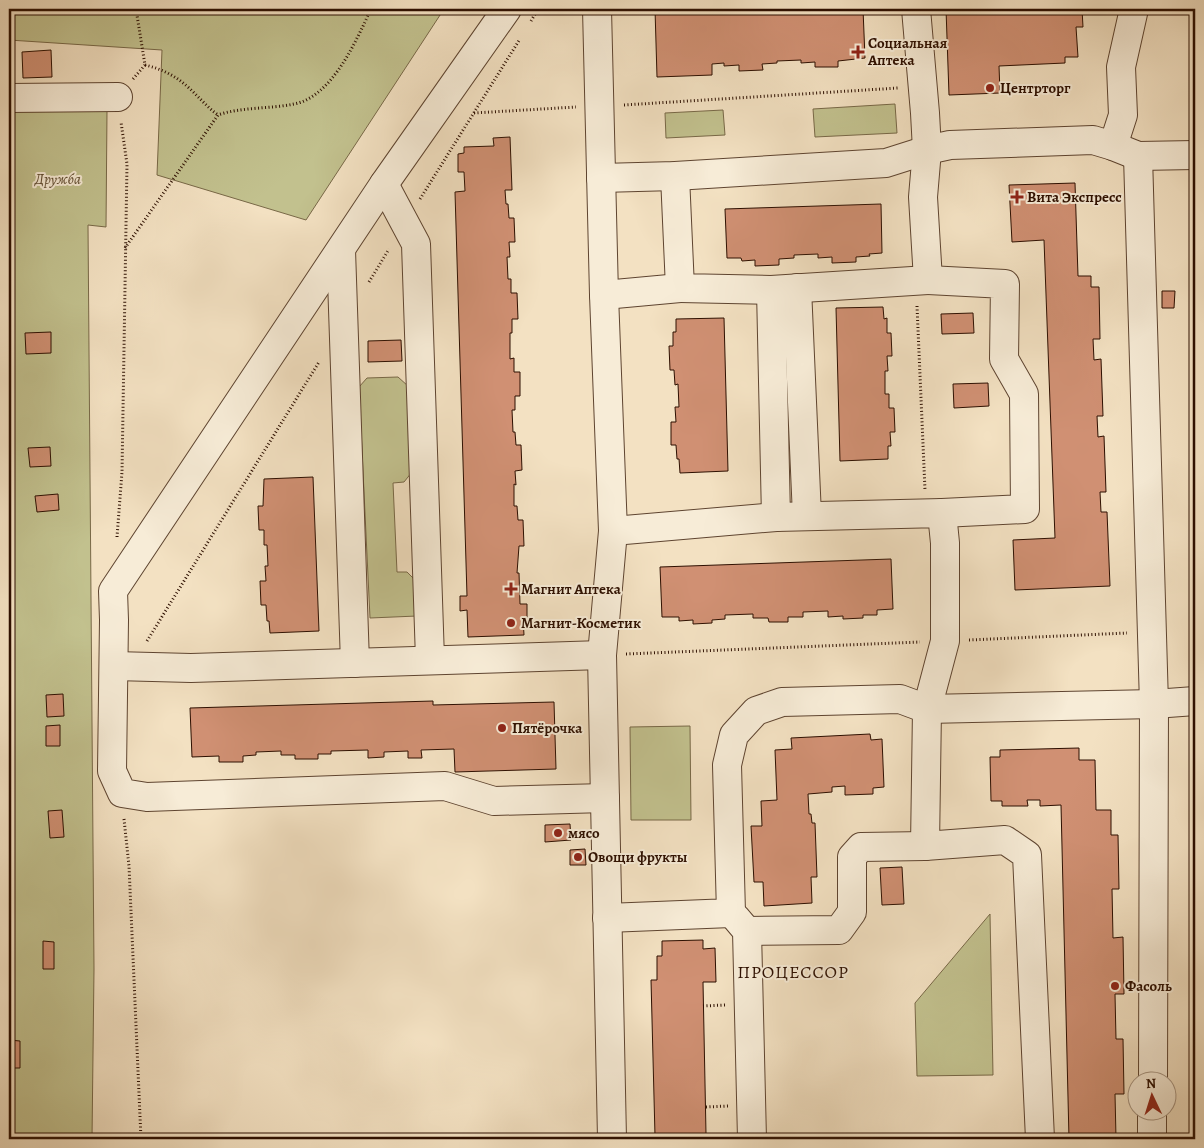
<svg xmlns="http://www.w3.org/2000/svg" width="1204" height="1148" font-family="Alegreya,serif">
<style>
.green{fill:#c2c18e;stroke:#786847}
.building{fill:#d09073;stroke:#2d0f00}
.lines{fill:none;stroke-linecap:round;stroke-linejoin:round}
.minor-casing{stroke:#5e4430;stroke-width:30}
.path{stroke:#2d0f00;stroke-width:3;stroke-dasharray:1 2.5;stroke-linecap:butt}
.minor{stroke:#f7ecd7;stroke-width:28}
.poi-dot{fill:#8f2418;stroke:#f7ecd7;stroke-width:2}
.labels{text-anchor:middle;stroke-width:4;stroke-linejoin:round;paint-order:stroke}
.poi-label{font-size:15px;font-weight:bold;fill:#2d0f00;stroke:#f7ecd7;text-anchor:start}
.park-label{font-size:15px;font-style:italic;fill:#614d32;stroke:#f7ecd7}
.quarter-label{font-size:18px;letter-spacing:1px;fill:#2d0f00;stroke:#f7ecd7}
</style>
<rect width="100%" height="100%" fill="#f3e1c2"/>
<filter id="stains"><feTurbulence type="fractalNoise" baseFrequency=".004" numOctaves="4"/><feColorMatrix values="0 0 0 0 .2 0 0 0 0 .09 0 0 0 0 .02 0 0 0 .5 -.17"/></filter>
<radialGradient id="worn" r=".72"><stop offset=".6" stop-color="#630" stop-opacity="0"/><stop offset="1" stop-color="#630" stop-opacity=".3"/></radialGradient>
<g class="green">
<polygon points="9,9 444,9 306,220 157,175 162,50 9,40"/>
<polygon points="895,104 897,133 815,137 813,109"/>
<polygon points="9,108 107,111 106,227 88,225 94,969 92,1139 9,1139"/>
<polygon points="723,110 725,135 666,138 665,113"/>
<polygon points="398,377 408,386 412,472 404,482 393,483 397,572 407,572 415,580 417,616 370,618 359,387 367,378"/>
<polygon points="690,726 691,820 631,820 630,727"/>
<polygon points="990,914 993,1075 917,1076 915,1003"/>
</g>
<g class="building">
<polygon points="655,9 710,9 710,14 863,9 865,58 838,61 838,67 815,67 815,62 801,63 801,60 777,61 777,63 762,64 763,70 739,71 739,65 724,66 724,63 712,64 712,75 657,77"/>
<polygon points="946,9 1036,9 1036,11 1051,10 1051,9 1082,9 1083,27 1076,27 1078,57 1065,57 1065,63 999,66 1000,93 949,95"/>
<polygon points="51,50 52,77 23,78 22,52"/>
<polygon points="510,137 512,190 505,190 506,204 508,204 509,218 514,218 515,242 509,242 510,257 507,257 508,279 511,279 511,293 517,293 518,319 512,319 512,333 510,333 510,359 514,358 514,372 520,372 520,396 515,396 515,410 512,410 513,432 515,432 516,445 521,445 522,470 515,471 516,485 514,484 514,506 517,506 518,520 523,520 524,546 519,546 517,573 519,573 520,604 527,604 527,618 523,618 524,635 468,637 467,610 460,611 460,596 467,596 455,192 465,191 464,172 458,172 458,154 464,153 464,147 494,146 493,138"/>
<polygon points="1075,183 1078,276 1091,276 1091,287 1099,287 1100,339 1093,339 1094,360 1101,359 1103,416 1097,416 1098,437 1104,436 1106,492 1100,492 1101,512 1107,512 1110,586 1015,590 1013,540 1055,538 1044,240 1012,242 1009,185"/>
<polygon points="881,204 882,253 869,254 870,256 856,257 856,262 832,263 832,257 818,258 818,254 794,255 794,258 779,259 779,265 755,266 755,260 742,261 741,258 727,258 725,209"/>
<polygon points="1162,291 1175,291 1174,308 1162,308"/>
<polygon points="883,307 884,319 887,318 887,333 891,333 892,356 887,356 888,371 885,371 885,394 889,394 889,408 894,408 895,432 890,432 891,446 888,446 888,459 840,461 836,308"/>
<polygon points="973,313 974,333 942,334 941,314"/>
<polygon points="724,318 728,471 680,473 679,459 677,459 676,445 671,445 671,422 676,422 675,407 679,407 678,384 675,385 674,370 670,370 669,346 673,346 673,332 676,332 676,319"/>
<polygon points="51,332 51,353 26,354 25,333"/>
<polygon points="401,340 402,361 368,362 368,341"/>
<polygon points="988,383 989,406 954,408 953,384"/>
<polygon points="50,447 51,466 30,467 28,448"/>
<polygon points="313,477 319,631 270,633 269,621 267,621 266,605 261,605 260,581 266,581 265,566 268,566 267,545 264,545 264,530 259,530 258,506 263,506 264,479"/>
<polygon points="58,494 59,510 37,512 35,496"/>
<polygon points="891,559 893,609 877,610 877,615 863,615 863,618 843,619 843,616 828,617 828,611 803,612 803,617 788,617 788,622 769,622 768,618 753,618 753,614 725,615 725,619 712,620 712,623 693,624 693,620 679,621 679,617 662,617 660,567"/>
<polygon points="63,694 64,716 47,717 46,695"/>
<polygon points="433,701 433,705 554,702 556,769 455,772 454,749 421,750 422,758 408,758 408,751 384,752 384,757 368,758 368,750 331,751 331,754 318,754 318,759 295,759 295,755 281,755 281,751 256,752 256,755 243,756 243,762 219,762 219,756 192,757 190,708"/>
<polygon points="60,725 60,746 46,746 46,726"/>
<polygon points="870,734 871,740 882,739 884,787 873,788 873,794 845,795 845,786 832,787 832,792 808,794 809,814 811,814 812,823 815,823 817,877 811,877 812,903 764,906 763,882 754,882 751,826 762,826 761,801 777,800 775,750 792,749 791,738"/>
<polygon points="1079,748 1079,760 1095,760 1096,810 1111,810 1111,835 1118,835 1119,889 1112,889 1113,938 1123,937 1124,994 1115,994 1116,1039 1123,1039 1124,1094 1115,1094 1116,1138 1122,1139 1069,1139 1061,805 1040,806 1040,800 1027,800 1028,806 1002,806 1002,801 991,801 990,757 1000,757 1000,750"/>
<polygon points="62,810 64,837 50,838 48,811"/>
<polygon points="570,824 571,840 545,842 545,825"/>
<polygon points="585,849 586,865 570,865 570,850"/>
<polygon points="902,867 904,904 882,905 880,868"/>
<polygon points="703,940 703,949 715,948 716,982 703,982 706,1134 718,1134 718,1139 662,1139 662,1136 655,1136 651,980 657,980 657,956 662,956 662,941"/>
<polygon points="43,941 54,942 54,969 43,969"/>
<polygon points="9,1040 20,1041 20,1068 9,1068"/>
</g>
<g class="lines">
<defs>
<g id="minor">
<polyline points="507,9 384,184 113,591 114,620 112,771 122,793 147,797 445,786 494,801 605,798"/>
<polyline points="597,9 604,295 613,531 602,655 612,1139"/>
<polyline points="9,98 118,97"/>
<polyline points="1113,146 1123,115 1121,67 1134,9"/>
<polyline points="1138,156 1154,704 1153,1080"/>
<polyline points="675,176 680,288 771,290 928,280 923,197 927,150 925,113 916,9"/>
<polyline points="601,178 675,176 886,163 927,150 950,145 1093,140 1113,146 1138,156 1195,155"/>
<polyline points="384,184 416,244 430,659"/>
<polyline points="341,250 355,663"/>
<polyline points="928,280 1005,284 1004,359 1024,394 1025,509 942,513"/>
<polyline points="797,288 807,516"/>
<polyline points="771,290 776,517"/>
<polyline points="604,295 680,288"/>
<polyline points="613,531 776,517 942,513 945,543 945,641 927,709 925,846 1005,840 1027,855 1040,1139"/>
<polyline points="114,666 191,668 602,655"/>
<polyline points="607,918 731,913 727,765 734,735 756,711 782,702 900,699 927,709 1154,704 1195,701"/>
<polyline points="736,918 747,931 752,1139"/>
<polyline points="747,931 839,930 852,912 852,857 861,847 925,846"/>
<polyline points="1152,1139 1152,1110"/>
</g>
</defs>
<use href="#minor" class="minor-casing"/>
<g class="path">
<polyline points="531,21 538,9"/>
<path d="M145,65c17,4 31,11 44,23 10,9 18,19 29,27"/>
<polyline points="133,79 145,65 136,9"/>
<polyline points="624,105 898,88"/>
<polyline points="474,113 576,107"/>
<polyline points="420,199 520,39"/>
<path d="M125,248l93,-133c22,-8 52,-6 76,-11 38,-7 62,-63 77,-95"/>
<polyline points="369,282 389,249"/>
<polyline points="917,306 925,490"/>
<polyline points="117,537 122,472 127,164 121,122"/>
<polyline points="969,640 1127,633"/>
<polyline points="147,641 319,362"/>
<polyline points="626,654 920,642"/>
<polyline points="124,819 129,866 141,1139"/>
<polyline points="703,1006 725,1005"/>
<polyline points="706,1107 728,1106"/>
</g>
<use href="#minor" class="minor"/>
</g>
<g class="poi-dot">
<path d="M855.5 44.5h5v5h5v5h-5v5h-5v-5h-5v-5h5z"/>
<circle cx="990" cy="88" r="5"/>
<path d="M1014.5 189.5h5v5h5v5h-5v5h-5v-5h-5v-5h5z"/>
<path d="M508.5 581.5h5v5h5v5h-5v5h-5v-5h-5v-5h5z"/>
<circle cx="511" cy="623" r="5"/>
<circle cx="502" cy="728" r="5"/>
<circle cx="558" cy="833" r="5"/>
<circle cx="578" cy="857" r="5"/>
<circle cx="1115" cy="986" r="5"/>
</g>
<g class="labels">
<g class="poi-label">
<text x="868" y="48">Социальная<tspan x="868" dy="17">Аптека</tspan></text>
<text x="1000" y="93">Центрторг</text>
<text x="1027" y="202">Вита Экспресс</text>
<text x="521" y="594">Магнит Аптека</text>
<text x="521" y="628">Магнит-Косметик</text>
<text x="512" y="733">Пятёрочка</text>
<text x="568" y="838">мясо</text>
<text x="588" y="862">Овощи фрукты</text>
<text x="1125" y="991">Фасоль</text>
</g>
<g class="park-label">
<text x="58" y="184">Дружба</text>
</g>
<g class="quarter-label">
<text x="793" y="978">ПРОЦЕССОР</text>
</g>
</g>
<rect width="1204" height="1148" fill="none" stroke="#f3e1c2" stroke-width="30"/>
<rect x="10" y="10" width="1184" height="1128" fill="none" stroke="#2d0f00" stroke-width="2.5"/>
<rect x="15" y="15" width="1174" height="1118" fill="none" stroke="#2d0f00"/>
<g transform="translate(1152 1096) rotate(356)"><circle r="24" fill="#f7ecd7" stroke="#a69481"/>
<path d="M0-4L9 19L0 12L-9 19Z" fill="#8f2418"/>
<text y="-8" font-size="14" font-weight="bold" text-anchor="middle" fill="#2d0f00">N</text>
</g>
<rect width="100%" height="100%" filter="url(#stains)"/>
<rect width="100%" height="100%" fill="url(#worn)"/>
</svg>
